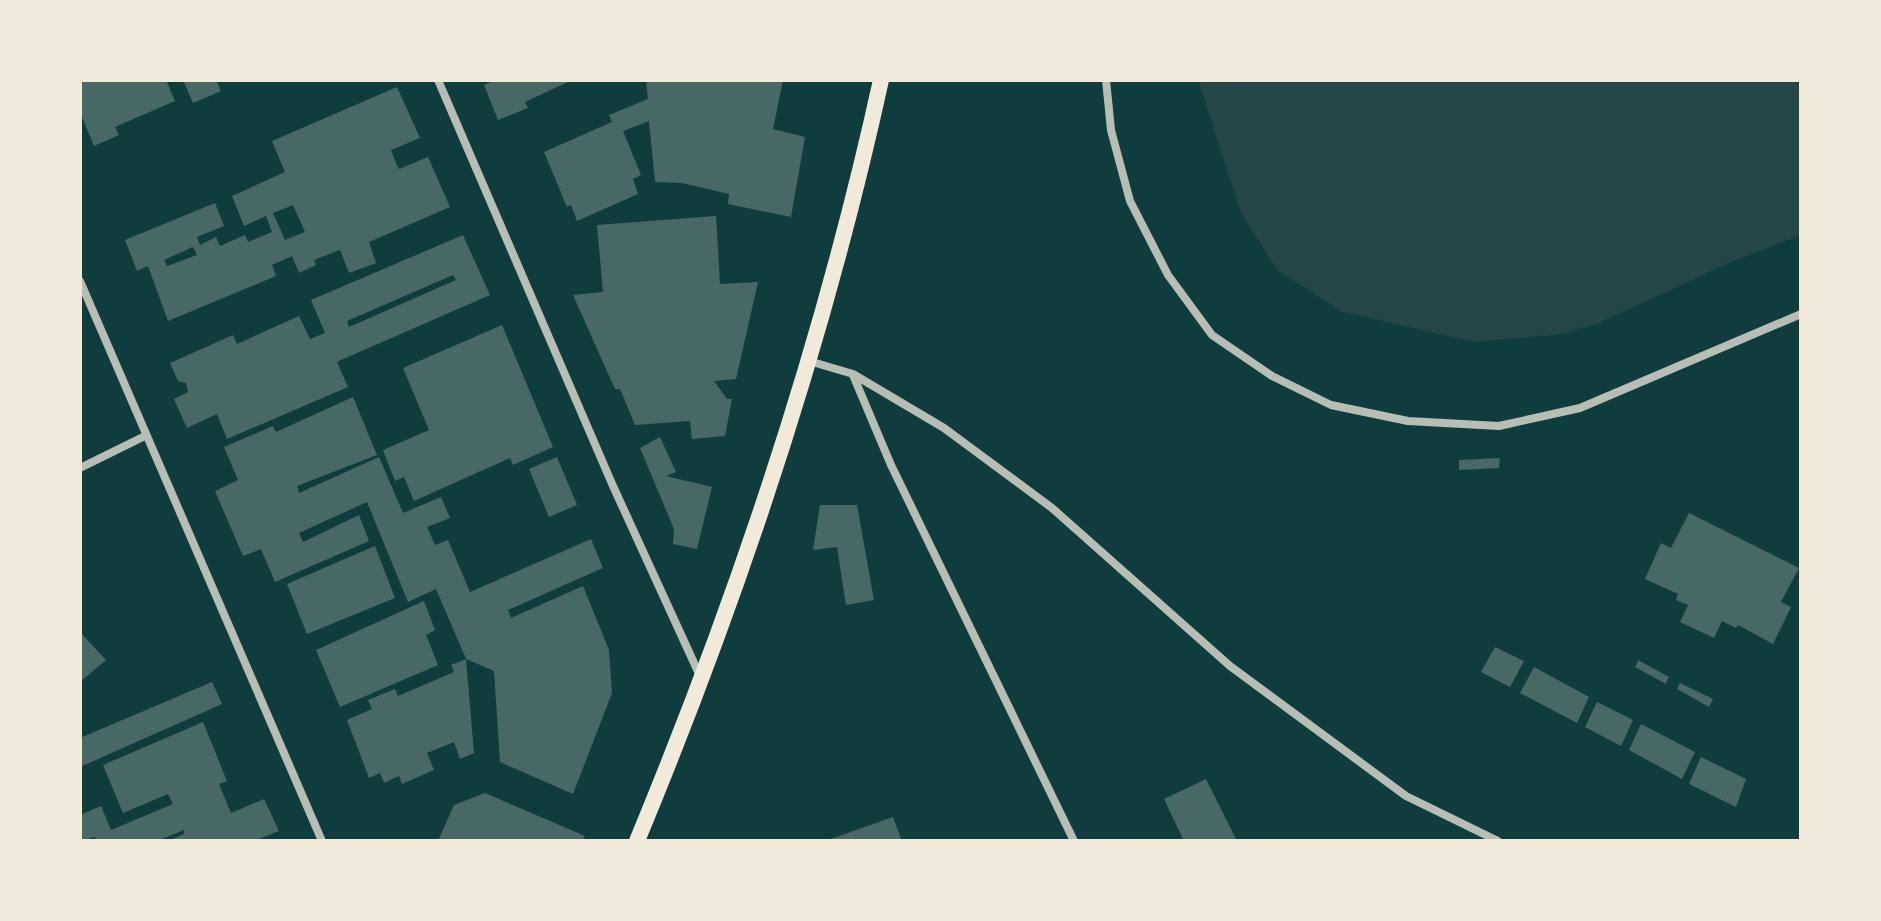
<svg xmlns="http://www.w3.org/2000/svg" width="1881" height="921" font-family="Montserrat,sans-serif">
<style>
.green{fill:#244646}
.building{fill:#486865;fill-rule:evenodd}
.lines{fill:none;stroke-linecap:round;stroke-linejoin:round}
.minor{stroke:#b8beb3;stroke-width:8}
.secondary{stroke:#f1e9da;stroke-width:16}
</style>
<rect width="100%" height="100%" fill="#0f3d3e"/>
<polygon class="green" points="1198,80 1801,80 1801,235 1731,262 1599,323 1563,334 1474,342 1343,312 1278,271 1241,213"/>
<g class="building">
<polygon points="80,80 166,80 175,101 115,127 119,135 94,146 80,112"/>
<polygon points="183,80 216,80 221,91 193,103"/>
<polygon points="495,80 572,80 525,102 528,108 498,120 484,85"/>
<polygon points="646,80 783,80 773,129 805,137 791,217 728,204 729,194 682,183 655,182 649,121 623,131 641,175 633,179 638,194 577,221 571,205 567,207 544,152 612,122 609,115 648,99"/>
<path d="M397,87l23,51 -29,12 5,13 3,6 29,-12 22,50 -81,35 7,21 -27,10 -9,-23 -26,10 2,5 -17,8 -7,-17 -20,9 4,11 -108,45 -20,-55 -11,5 -12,-31 90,-37 9,23 -27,11 3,8 16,-8 4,9 25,-11 3,7 24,-10 -6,-16 -22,10 -12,-30 53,-24 -13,-31zM293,205l12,27 -20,8 -12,-27zM193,247l4,8 -30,11 -3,-6z"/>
<polygon points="716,216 720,284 758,282 736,379 714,381 727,399 732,399 725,436 692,439 690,421 635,425 620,389 615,389 573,295 603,292 597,225"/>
<path d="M463,235l27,60 -149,65 -4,2 11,25 -121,52 -10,-25 -30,14 -13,-29 14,-7 -2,-9 -8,-2 -8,-18 63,-28 4,9 62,-28 11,23 15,-6 -14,-33zM453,275l3,5 -107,47 -2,-6z"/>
<polygon points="502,325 553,447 513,465 510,458 414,501 404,477 395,481 383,450 429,430 403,368"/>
<polygon points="353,397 377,455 297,486 299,493 379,457 403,513 441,497 450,518 427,527 435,545 448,540 470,592 591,539 603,568 508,610 511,618 583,586 609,650 612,693 573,794 500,762 494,671 466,659 474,753 460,759 454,742 427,753 434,770 402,784 399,776 384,783 380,773 369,778 347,720 372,709 368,700 395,689 398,696 454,672 451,665 466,659 436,589 408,602 367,502 299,533 303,542 359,515 369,541 275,582 261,549 243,556 215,491 238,480 224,447 273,426 276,432"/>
<polygon points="660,437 676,472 666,476 712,487 697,549 673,544 674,529 640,448"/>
<polygon points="557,457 577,505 549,517 529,469"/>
<polygon points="1500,458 1499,468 1459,470 1459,460"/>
<polygon points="820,505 857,505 874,600 846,605 837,547 813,550"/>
<polygon points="1689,513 1799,568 1781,602 1791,607 1773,644 1738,625 1736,628 1722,621 1714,638 1680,622 1688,605 1676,600 1678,594 1645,579 1661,543 1671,548"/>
<polygon points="375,546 395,598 307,634 287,584"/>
<polygon points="424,601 435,630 426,635 438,665 340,707 316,650"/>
<polygon points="80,632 106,660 80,682"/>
<polygon points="1495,647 1524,661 1510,687 1481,672"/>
<polygon points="1638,660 1669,677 1666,684 1635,667"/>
<polygon points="1534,667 1589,697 1577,723 1520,693"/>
<polygon points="212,682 222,704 80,767 80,738"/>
<polygon points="1680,683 1713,699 1709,707 1677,689"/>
<polygon points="1597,702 1633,720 1621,746 1585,727"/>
<polygon points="203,722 227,781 219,784 231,813 264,799 279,831 254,841 167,841 184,834 184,830 157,841 96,841 95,837 80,841 80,815 101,806 111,830 173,804 168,794 123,813 103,765"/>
<polygon points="1641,724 1695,752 1682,779 1629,750"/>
<polygon points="1701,757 1746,779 1736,807 1689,784"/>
<polygon points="1206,779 1236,839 1233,841 1184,841 1164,799"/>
<polygon points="485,793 585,836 582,841 438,841 454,805"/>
<polygon points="893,817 902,841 825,841"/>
</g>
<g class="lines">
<g class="minor">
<polyline points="438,80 613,486 700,676"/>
<polyline points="1106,80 1111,130 1130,201 1168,275 1212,335 1272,376 1331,405 1408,421 1499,426 1580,408 1801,314"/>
<polyline points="80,281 322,841"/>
<polyline points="809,361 853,374 944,428 1052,508 1230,666 1406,796 1498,841"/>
<polyline points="853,375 891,465 1074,841"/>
<polyline points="80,468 145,436"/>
</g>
<path class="secondary" d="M637,841c102,-246 187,-501 244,-761"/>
</g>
<rect width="1881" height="921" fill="none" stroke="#f1e9da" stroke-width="164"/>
</svg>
